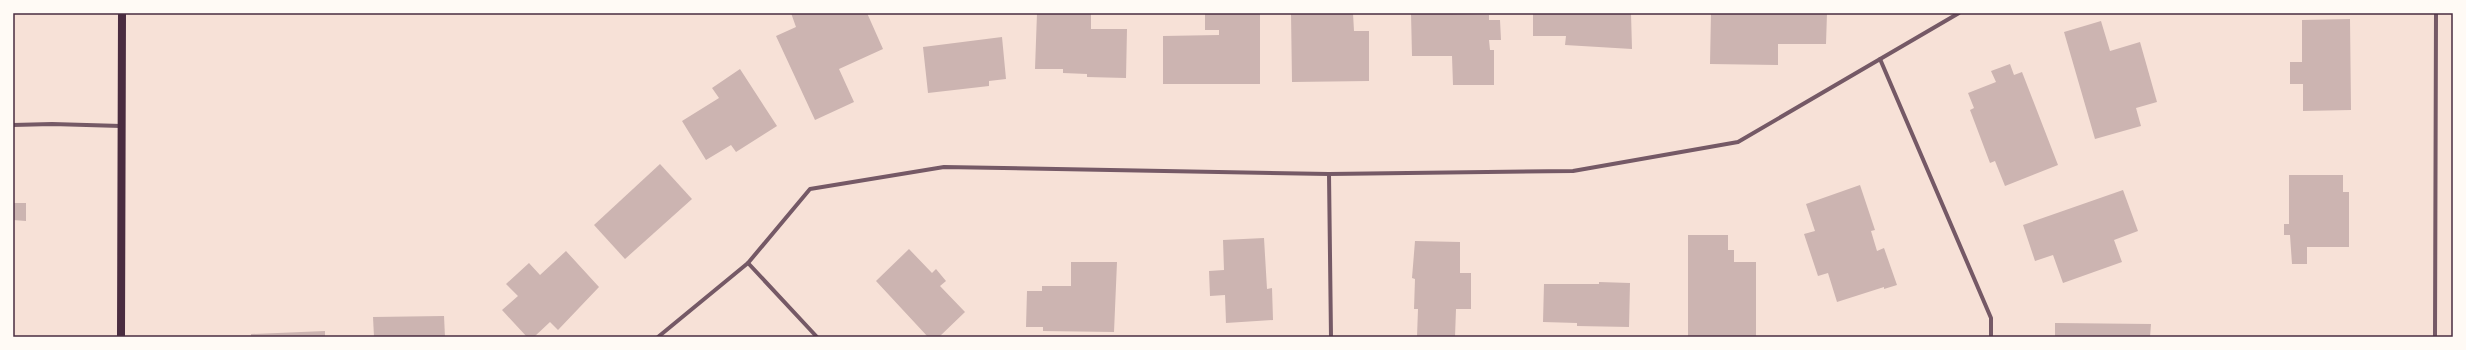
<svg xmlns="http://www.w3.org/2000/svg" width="2466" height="350" font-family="Roboto,sans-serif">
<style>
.building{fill:#ccb4b1}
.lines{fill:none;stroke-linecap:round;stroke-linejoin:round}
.minor{stroke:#755966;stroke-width:4}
.secondary{stroke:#4a2c40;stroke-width:8}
.neatline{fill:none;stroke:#4a2c40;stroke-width:1.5}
</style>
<rect width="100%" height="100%" fill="#f7e1d7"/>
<g class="building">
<polygon points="867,13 883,49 839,69 854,102 815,120 776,36 796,27 791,13"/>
<polygon points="1037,13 1091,13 1091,29 1127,29 1126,78 1087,77 1087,74 1063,73 1063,69 1035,69"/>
<polygon points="1205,13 1260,13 1260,84 1163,84 1163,36 1219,35 1219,30 1205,30"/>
<polygon points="1291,13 1353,13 1354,31 1369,31 1369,81 1292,82"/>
<polygon points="1411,13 1489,15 1489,20 1500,20 1501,40 1489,40 1490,50 1494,50 1494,85 1453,85 1452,56 1412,56"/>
<polygon points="1533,13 1631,13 1632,49 1565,45 1566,36 1533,36"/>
<polygon points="1711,13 1827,13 1826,44 1778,44 1778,65 1710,64"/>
<polygon points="2350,19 2351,110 2303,111 2303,84 2290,84 2290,62 2302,62 2302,20"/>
<polygon points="2101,21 2110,51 2140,42 2157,102 2136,108 2141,126 2095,139 2064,32"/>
<polygon points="1002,37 1006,79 989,81 989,86 928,93 923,47"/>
<polygon points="2010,64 2014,75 2022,72 2058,165 2005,186 1995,161 1990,163 1970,110 1974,108 1968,93 1996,82 1991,71"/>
<polygon points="740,69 777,126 736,152 731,145 706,160 682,121 719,98 712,88"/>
<polygon points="660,164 692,199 625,259 594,225"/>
<polygon points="2289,175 2343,175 2343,192 2349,192 2349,247 2307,247 2307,264 2292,264 2290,235 2284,235 2284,224 2289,224"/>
<polygon points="1860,185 1875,230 1871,231 1877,251 1884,248 1897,285 1884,289 1884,287 1837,302 1828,273 1818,276 1804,234 1815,231 1806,204"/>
<polygon points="2123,190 2138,231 2114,240 2122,262 2063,283 2053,255 2035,261 2023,225"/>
<polygon points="13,203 26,203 26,221 13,220"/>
<polygon points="1688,235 1728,235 1728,250 1734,250 1734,262 1756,262 1756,337 1688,337"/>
<polygon points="1264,238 1267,289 1272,288 1273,320 1226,323 1225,295 1210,296 1209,271 1224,270 1223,240"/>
<polygon points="1415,241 1460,242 1460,273 1471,273 1471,309 1456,309 1455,337 1417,337 1418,309 1414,309 1415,279 1412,278"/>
<polygon points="909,249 932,273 936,269 946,281 940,286 965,312 939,337 928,337 876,281"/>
<polygon points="566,251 599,287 558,330 550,322 534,337 527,337 502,310 518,296 506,284 529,263 540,275"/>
<polygon points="1071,262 1117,262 1114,332 1043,331 1043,327 1026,327 1027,291 1042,291 1042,286 1071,286"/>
<polygon points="1599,282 1630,283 1629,327 1577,326 1577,323 1543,322 1544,284 1599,284"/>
<polygon points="444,316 445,337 374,337 373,317"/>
<polygon points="2055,323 2151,324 2150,337 2055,337"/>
<polygon points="325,331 325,337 251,337 251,334"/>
</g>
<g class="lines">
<g class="minor">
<polyline points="1880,59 1991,318 1991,337"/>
<polyline points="13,125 52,124 121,126"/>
<polyline points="1329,174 1331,337"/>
<polyline points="748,263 817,337"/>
<polyline points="658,337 748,263 810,189 944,167 1329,174 1573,171 1738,142 1959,13"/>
<polyline points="2435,337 2436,13"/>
</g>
<polyline class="secondary" points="121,337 122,13"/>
</g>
<rect width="2466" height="350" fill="none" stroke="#fffaf5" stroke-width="28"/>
<rect x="14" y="14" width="2438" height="322" class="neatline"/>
</svg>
